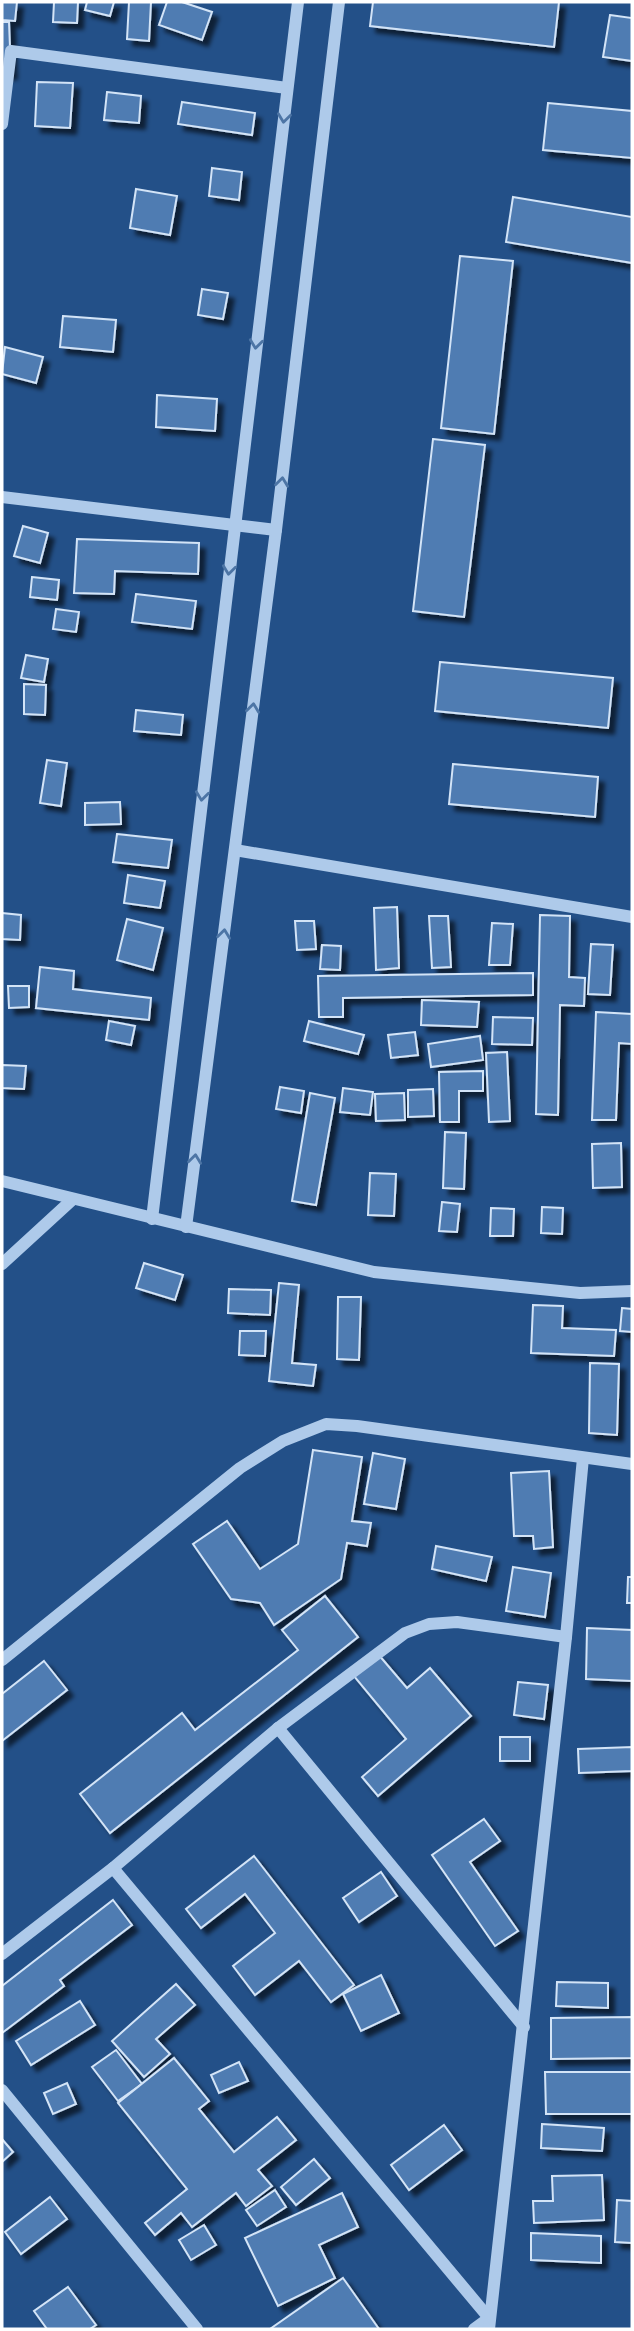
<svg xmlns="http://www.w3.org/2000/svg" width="634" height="2331" font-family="'Noto Sans',sans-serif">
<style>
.building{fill:#507cb2;stroke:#d3e4f7;stroke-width:2;filter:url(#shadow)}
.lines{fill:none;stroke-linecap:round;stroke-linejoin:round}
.minor{stroke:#aecaea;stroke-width:12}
.oneway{stroke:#4d75a5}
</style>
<defs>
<filter id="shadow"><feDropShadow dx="6" dy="6" stdDeviation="2" flood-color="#0009"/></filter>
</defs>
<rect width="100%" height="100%" fill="#235088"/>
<g class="building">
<polygon points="2,2 17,2 15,21 2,20"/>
<polygon points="54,2 78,2 77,23 53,22"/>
<polygon points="87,2 114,2 110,16 85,10"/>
<polygon points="129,2 151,2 149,41 127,39"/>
<polygon points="167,2 182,2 212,12 202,40 159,25"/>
<polygon points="373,2 559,2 554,47 370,26"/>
<polygon points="610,15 632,18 632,61 603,57"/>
<polygon points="2,22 9,22 11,73 2,74"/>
<polygon points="37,82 73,83 70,128 35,126"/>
<polygon points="107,92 141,96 139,123 104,120"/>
<polygon points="182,102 255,113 252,135 178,124"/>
<polygon points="548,103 632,111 632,158 543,150"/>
<polygon points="212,168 242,172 239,200 209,196"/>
<polygon points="136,189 177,196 170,235 130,228"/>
<polygon points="513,197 632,217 632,263 506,242"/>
<polygon points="460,256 513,261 494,434 441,428"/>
<polygon points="202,289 228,293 223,319 198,315"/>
<polygon points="63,316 116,320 113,352 60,347"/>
<polygon points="5,347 43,357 36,383 2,374"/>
<polygon points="157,395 217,399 215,431 156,427"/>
<polygon points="433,439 485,445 464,617 413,611"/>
<polygon points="23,526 48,533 40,563 14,556"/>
<polygon points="77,539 199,543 198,574 115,571 114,594 74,593"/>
<polygon points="32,577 59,580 57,600 30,597"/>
<polygon points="136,594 196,601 192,629 132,622"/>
<polygon points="56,609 79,612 76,632 53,629"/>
<polygon points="26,655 48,659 44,682 21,678"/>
<polygon points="440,662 613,678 608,728 435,711"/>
<polygon points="24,684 46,685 45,715 24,714"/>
<polygon points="136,710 183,715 181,735 134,731"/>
<polygon points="47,760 67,763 61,806 40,803"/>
<polygon points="453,764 598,777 595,817 449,804"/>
<polygon points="120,802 121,824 85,825 85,803"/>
<polygon points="117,834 172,840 168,868 113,862"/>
<polygon points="128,875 165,881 160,908 124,903"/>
<polygon points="397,907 399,968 376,970 374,908"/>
<polygon points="2,913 21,915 20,940 2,939"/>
<polygon points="540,915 570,916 569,977 585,978 584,1006 560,1005 558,1115 536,1114"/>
<polygon points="429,916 448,916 451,967 432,968"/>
<polygon points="127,919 163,928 153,970 117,960"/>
<polygon points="295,921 314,921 316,949 297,950"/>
<polygon points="492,923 513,924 510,965 489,965"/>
<polygon points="591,944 613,945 610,995 588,994"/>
<polygon points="322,945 341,946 340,970 320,969"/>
<polygon points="40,967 74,971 73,989 151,998 149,1020 36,1008"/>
<polygon points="533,973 533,995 343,998 343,1017 319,1017 318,976"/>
<polygon points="8,986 29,986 29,1007 9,1008"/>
<polygon points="422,1000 479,1002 477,1027 421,1025"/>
<polygon points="596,1012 632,1014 632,1044 619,1043 616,1120 592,1120"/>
<polygon points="493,1017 533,1018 532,1045 492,1044"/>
<polygon points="109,1021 135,1026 131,1045 106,1040"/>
<polygon points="309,1021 364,1035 358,1054 304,1041"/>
<polygon points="415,1032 418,1055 391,1058 388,1035"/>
<polygon points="480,1036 483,1060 431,1067 428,1044"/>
<polygon points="507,1052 510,1121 489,1122 486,1053"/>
<polygon points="2,1065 26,1066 24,1089 2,1088"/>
<polygon points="483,1071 483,1091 459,1091 459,1122 440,1122 439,1072"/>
<polygon points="280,1087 304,1091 301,1113 276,1109"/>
<polygon points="343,1088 373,1092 370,1115 340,1112"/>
<polygon points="433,1089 434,1116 408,1117 408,1090"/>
<polygon points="310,1093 335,1098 316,1205 292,1201"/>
<polygon points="404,1093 405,1120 376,1121 375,1094"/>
<polygon points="445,1132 466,1133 464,1189 443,1188"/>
<polygon points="621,1143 622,1187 593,1188 592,1144"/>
<polygon points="370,1173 396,1174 394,1216 368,1215"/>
<polygon points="442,1202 460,1204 457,1232 439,1231"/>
<polygon points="542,1207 563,1208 562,1234 541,1233"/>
<polygon points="491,1208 514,1209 513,1236 490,1236"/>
<polygon points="144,1263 183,1275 175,1300 136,1288"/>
<polygon points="279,1283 299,1285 292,1363 316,1365 313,1386 269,1381"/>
<polygon points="229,1289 271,1290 270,1315 228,1313"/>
<polygon points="338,1297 361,1297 359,1360 337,1359"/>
<polygon points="533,1305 563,1306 562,1328 616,1330 614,1356 531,1353"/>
<polygon points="622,1308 632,1309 632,1332 620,1331"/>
<polygon points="240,1331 266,1331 265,1356 239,1355"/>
<polygon points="590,1363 619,1364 617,1435 589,1433"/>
<polygon points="313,1450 362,1457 352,1521 371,1523 367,1546 347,1543 341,1579 274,1625 260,1603 231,1599 193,1544 227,1521 260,1569 298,1544"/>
<polygon points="373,1453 405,1459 396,1509 364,1504"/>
<polygon points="549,1471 553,1547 534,1549 533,1536 514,1536 511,1473"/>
<polygon points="436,1546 492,1557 486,1581 432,1569"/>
<polygon points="513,1567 551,1573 545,1617 506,1611"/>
<polygon points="628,1577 632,1577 632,1603 627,1603"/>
<polygon points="325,1596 358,1637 110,1833 80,1794 182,1713 195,1730 298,1650 282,1630"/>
<polygon points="587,1628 632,1630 632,1681 586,1679"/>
<polygon points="378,1654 407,1688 430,1668 471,1716 378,1796 362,1777 406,1739 353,1675"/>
<polygon points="44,1661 67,1690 2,1741 2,1694"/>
<polygon points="518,1682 548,1685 544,1719 514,1715"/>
<rect x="500" y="1737" width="30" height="24"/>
<polygon points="632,1747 632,1771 579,1773 578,1749"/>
<polygon points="484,1819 500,1841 470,1862 518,1931 495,1946 432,1855"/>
<polygon points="254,1856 354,1985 331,2002 299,1961 255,1995 233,1966 275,1933 245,1894 201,1928 186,1909"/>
<polygon points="381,1872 397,1896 359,1922 343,1898"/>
<polygon points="113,1900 132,1925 60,1980 64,1986 2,2033 2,1986"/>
<polygon points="381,1975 399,2013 361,2031 343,1994"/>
<polygon points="557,1982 608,1983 608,2008 556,2006"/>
<polygon points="176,1984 195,2005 156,2039 170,2054 144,2077 112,2041"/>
<polygon points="80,2001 95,2025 31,2065 16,2041"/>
<polygon points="632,2017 632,2058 551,2059 551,2018"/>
<polygon points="116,2050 142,2084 118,2101 92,2067"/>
<polygon points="174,2058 209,2101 199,2109 234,2152 277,2117 296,2140 258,2170 272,2186 246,2206 236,2193 192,2227 181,2213 155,2235 145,2223 187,2189 118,2103"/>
<polygon points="239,2062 248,2081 219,2093 211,2075"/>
<polygon points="545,2072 632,2072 632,2114 546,2114"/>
<polygon points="67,2083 76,2104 53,2114 44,2093"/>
<polygon points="542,2124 604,2128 602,2151 541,2148"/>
<polygon points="444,2125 462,2150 409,2190 391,2165"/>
<polygon points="2,2139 13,2152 2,2162"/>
<polygon points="314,2159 330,2178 296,2205 281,2187"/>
<polygon points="602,2175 604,2220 534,2223 533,2201 553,2201 552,2176"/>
<polygon points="275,2190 286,2207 257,2226 246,2210"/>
<polygon points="342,2193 358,2227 319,2245 335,2278 278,2306 245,2238"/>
<polygon points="50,2197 67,2219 21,2254 5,2232"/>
<polygon points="617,2200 632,2201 632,2243 615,2242"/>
<polygon points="204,2225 216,2245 191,2260 179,2240"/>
<polygon points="531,2233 601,2236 601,2263 531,2260"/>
<polygon points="343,2278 379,2329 270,2329"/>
<polygon points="68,2287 96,2325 90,2329 47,2329 34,2311"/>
</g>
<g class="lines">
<g class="minor">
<polyline points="2,124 11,51 287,88"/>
<polyline points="2,497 276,530"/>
<polyline points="235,850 632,917"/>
<polyline points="2,1181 374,1272 580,1293 632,1291"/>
<polyline points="152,1219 298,2"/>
<polyline points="186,1227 276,530 339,2"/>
<polyline points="2,1264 73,1199"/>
<polyline points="2,1660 240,1468 283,1441 326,1424 357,1426 632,1464"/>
<polyline points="278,1728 524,2027"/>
<polyline points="113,1868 489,2318 474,2329"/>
<polyline points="2,1954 113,1868 278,1728 405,1633 429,1624 457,1622 566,1637"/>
<polyline points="2,2090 197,2329"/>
<polyline points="489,2329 566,1637 583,1458"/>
</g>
</g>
<defs><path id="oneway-chevron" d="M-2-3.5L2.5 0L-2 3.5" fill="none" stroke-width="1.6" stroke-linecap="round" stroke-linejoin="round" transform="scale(1.75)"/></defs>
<g class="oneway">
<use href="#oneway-chevron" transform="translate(284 118) rotate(97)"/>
<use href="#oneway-chevron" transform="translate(256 344) rotate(97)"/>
<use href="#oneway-chevron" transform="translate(282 482) rotate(-83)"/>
<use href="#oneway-chevron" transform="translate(229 570) rotate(97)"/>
<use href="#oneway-chevron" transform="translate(253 708) rotate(-83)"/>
<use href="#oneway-chevron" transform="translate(202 796) rotate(97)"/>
<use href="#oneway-chevron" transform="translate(224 934) rotate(-83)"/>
<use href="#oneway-chevron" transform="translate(195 1159) rotate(-83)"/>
</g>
<rect width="634" height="2331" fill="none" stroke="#ffffff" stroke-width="7"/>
</svg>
